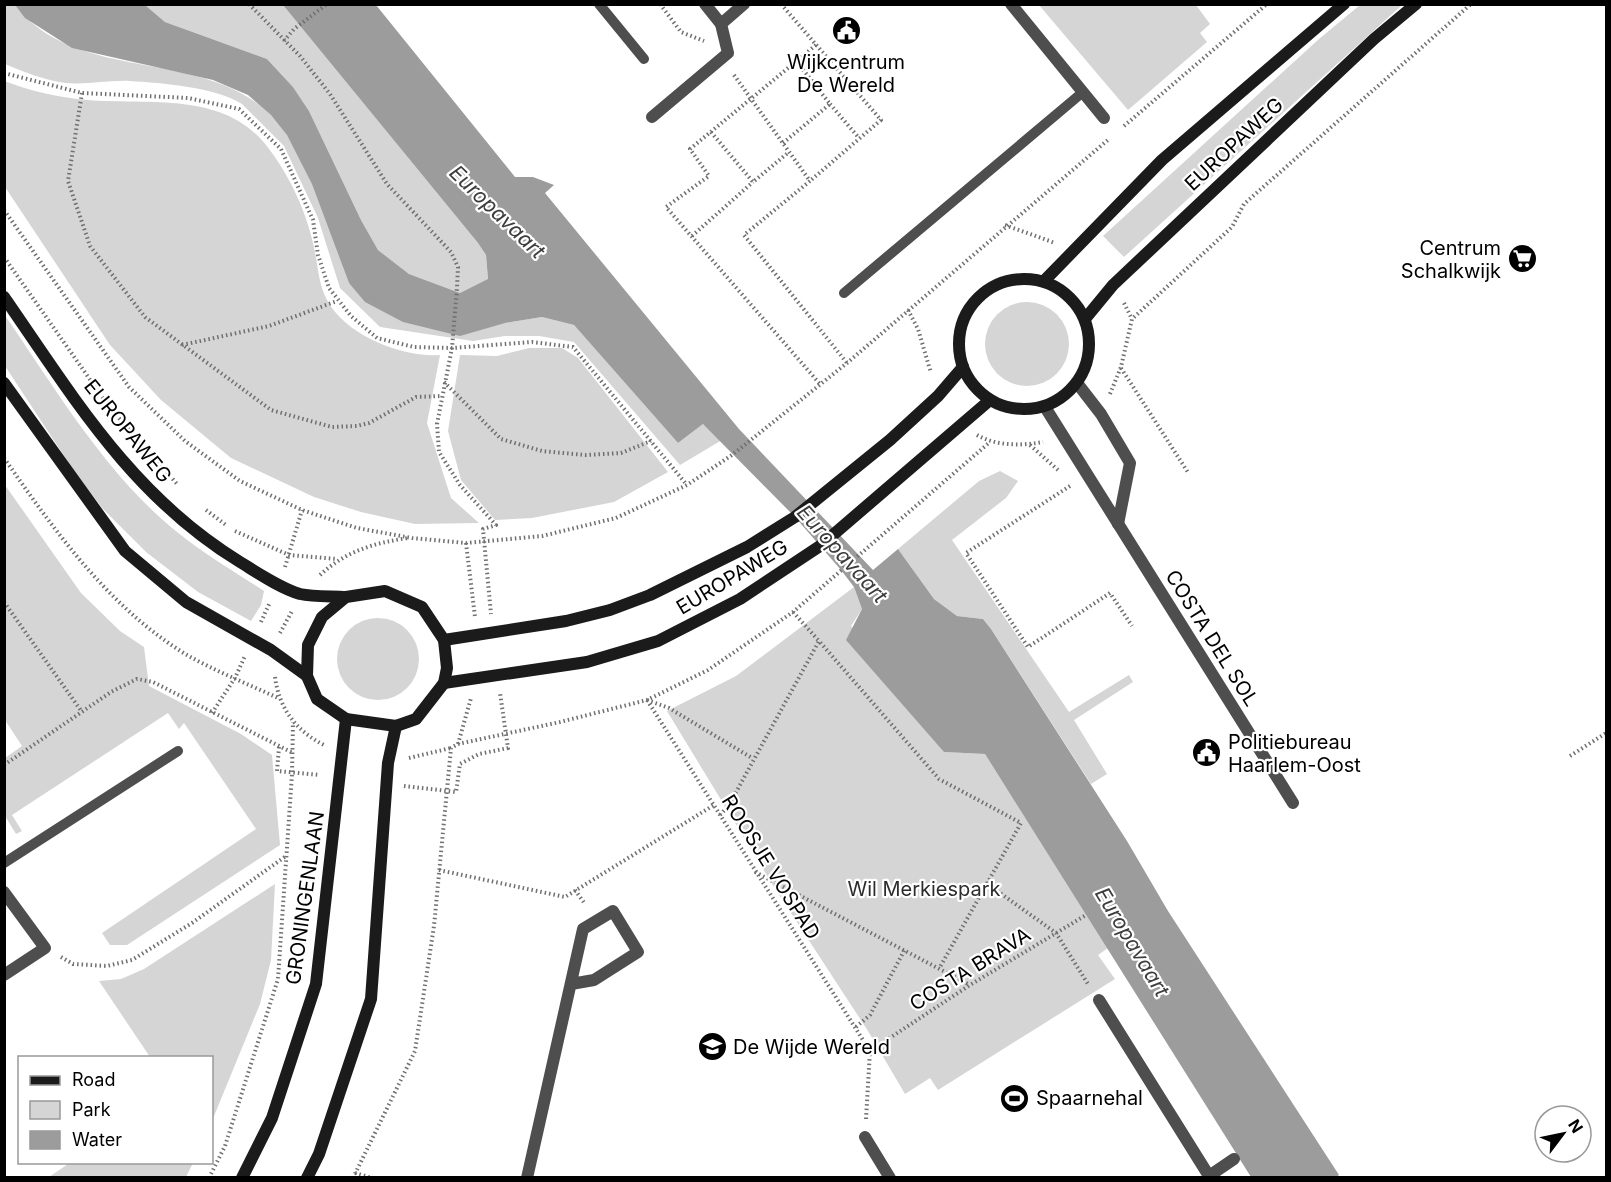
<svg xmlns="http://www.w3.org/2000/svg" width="1611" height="1182" font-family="Inter,sans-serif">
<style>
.green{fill:#d5d5d5}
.water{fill:#9c9c9c}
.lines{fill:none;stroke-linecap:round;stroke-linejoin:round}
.path{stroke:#707070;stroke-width:4;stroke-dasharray:1.5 3;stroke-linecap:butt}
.lane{stroke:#4e4e4e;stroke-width:10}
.street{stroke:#4e4e4e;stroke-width:12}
.secondary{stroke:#1b1b1b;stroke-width:12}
.labels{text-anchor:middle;stroke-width:4.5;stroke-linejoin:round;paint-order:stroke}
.poi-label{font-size:20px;fill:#000;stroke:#fff;text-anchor:start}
.street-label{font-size:20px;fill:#000;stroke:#fff}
.park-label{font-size:20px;fill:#2c2c2c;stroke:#fff}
.water-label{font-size:21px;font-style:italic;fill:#3d3d3d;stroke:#fff}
</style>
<rect width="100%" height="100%" fill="#fff"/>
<g class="green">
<path d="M5,5h10c61,79 185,42 255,109 37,35 61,120 79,169l156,40 37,-6 32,8 104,118 25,-19 19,16 -42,25 -106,-123 -35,-6h-34l-32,5 -93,-14 -40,-39 -22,-70 -34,-72 -42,-42c-27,-17 -80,-21 -112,-23 -21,-1 -43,4 -64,2 -22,-3 -42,-11 -61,-19z"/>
<polygon points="145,5 283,5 478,243 486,255 488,280 460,293 409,274 378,250 361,220 309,111 293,87 267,59 165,22"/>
<polygon points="1039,5 1196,5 1210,24 1200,33 1207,42 1128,110"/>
<polygon points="1360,5 1402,5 1124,257 1103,236 1319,39"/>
<path d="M4,81c27,10 56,17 84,19 61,5 135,-9 178,45 24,30 42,70 49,107 3,16 4,33 12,48 18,35 76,58 113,55l-13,68 24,75 28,25 -64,1 -54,-12 -47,-15 -83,-39 -70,-58 -51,-55 -105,-158z"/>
<circle cx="1027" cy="344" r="42"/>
<path d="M4,314c51,74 102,161 173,218 27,22 58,40 87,59l-3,14 -10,16 -53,-29 -52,-40 -43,-43 -29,-38 -69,-105z"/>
<polygon points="529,348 562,348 578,358 668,472 614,502 532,518 495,520 461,480 448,431 460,355 497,356"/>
<polygon points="1000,471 1018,481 1006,498 952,540 1069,712 1129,675 1133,682 1074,720 1107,774 1091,784 991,629 983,619 957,616 934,599 898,549 979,481"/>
<polygon points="5,485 81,593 120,631 144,647 149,686 241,734 272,755 280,845 127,945 110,945 102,933 256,829 184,723 179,729 168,713 12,815 22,831 16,834 5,816 5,758 22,746 5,720"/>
<polygon points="854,587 862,609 851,626 944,752 985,754 1108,948 1098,955 1115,979 938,1090 930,1078 905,1094 868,1031 774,887 667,711 736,676"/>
<circle cx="378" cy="659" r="41"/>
<polygon points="275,884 271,960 260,1004 212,1121 212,1058 150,1057 99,981 121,979 144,969"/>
<polygon points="71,1162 193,1162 193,1163 186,1177 49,1177"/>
</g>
<polygon class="water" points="15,5 145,5 165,22 267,59 293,87 309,111 361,220 378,250 409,274 460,293 488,279 486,255 478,243 283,5 376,5 515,177 533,177 554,185 545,193 739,429 873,570 898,549 934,599 957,616 983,619 991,629 1127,841 1168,911 1339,1175 1335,1178 1251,1177 985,754 944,752 846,640 862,609 854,587 841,570 795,517 703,424 678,443 574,325 542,317 505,323 460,336 403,322 365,302 349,283 312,184 287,135 271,115 248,95 213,80 72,48 25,18"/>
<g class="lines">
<g class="path">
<polyline points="249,4 300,56 330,94 387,184 451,252 458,267 457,288 452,348 437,424 439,452 460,485 496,525 483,529 491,614"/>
<polyline points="660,4 681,32 704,41"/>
<polyline points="781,4 881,120 810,181"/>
<polyline points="284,41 294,29 327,4"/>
<polyline points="816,45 690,149 709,176 666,207 820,384"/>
<polyline points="4,73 82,93 188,98 239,109 281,149 313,220 318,255 329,288 351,316 377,338 414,347 452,348 532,342 573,347 687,485"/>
<polyline points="734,75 810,181 744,235 847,363"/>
<polyline points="82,93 68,181 90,246 145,317 271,410 332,427 357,426 369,423 416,397 442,396"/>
<polyline points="830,104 859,138"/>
<polyline points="1124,126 1267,4"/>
<polyline points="711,132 753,182 789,152"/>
<polyline points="783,143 830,104 797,62"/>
<polyline points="4,210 129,387 185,441 240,481 302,510 357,528 412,538 466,543 542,536 616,518 687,485 732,455 847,363 1109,139"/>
<polyline points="1005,225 1055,243"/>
<polyline points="692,236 753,182"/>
<polyline points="4,257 110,408 178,485"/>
<polyline points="1124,303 1132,319"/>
<polyline points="908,310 918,329 931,373"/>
<polyline points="182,345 269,326 337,301"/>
<polyline points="1121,368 1189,474"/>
<polyline points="444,382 501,439 542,451 585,455 621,453 651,441"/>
<polyline points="1110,394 1121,367 1132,319 1232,227 1244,204 1471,4"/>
<path d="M977,435c19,11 44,11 66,7"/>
<polyline points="1030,445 1058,470"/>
<path d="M4,458c51,73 105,150 183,197 28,16 61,29 91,43"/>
<polyline points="1070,486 966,553 1028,647 1110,593 1132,626"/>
<polyline points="206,510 226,525"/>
<polyline points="235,531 289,555 337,559"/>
<polyline points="466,543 475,617"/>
<polyline points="285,567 302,510"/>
<path d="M320,575c26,-24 54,-32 88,-37"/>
<polyline points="4,602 82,712"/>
<polyline points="793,612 819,641"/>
<polyline points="261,622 270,602"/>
<polyline points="280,633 292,611"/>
<path d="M275,677c4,31 21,54 49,68"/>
<polyline points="647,700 870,1051"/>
<polyline points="647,700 669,708 752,758"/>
<polyline points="212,713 235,678 245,656"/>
<polyline points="458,744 471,698"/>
<polyline points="279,747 277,771 320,775"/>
<polyline points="1570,756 1606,733"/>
<polyline points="409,758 451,748"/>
<polyline points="4,765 111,692 137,679 153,682 293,753"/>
<polyline points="404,786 456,792 460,764 479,754 508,748 500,693"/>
<polyline points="720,815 729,805 819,641 939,779 1021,823 940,967"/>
<polyline points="439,870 565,897 714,805"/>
<polyline points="755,872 970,985"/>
<polyline points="986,883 1056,933 1088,984"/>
<polyline points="575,890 585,904"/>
<polyline points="61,957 73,964 107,966 132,960 192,923 286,856"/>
<polyline points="856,1027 870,1015 905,949"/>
<polyline points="870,1051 970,985 1086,915"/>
<polyline points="866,1119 870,1051"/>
<polyline points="355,1173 372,1178"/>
<polyline points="209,1178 225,1146 278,979 292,774 293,722"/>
<polyline points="353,1178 415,1051 434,926 451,748 458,744 560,722 647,700 708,670 793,612 990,442"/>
</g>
<g class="lane">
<polyline points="599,4 644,59"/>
<polyline points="844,293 1083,92"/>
<polyline points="4,863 178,751"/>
</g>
<g class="street">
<polyline points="1011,4 1104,118"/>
<polyline points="721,24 744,4"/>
<polyline points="652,117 728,53 721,24 705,4"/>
<polyline points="1077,383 1101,414 1130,463 1118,524"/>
<polyline points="1045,407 1293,803"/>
<polyline points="4,892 45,948 4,975"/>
<polyline points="1099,1000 1209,1176 1234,1159"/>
<polyline points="865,1137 890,1178"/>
<polyline points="527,1178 583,929 613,911 638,952 594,980 571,984"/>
</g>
<g class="secondary">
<circle cx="1024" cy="344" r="65"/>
<polyline points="1044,281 1162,160 1344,4"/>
<path d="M4,297c70,101 128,199 236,265 18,11 40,26 60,32 14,3 32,2 46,3"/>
<polyline points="1085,319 1113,285 1374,39 1416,4"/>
<polyline points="4,383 125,551 186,602 271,650 307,676"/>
<polygon points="385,591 422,607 444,640 447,668 444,683 416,719 396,726 346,719 317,699 307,676 308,645 322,617 346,597"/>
<polyline points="444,640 566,621 610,610 650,595 747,547 795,517 890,440 938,396 963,367"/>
<polyline points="444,683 587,662 658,641 740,599 820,546 990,400"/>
<polyline points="242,1178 272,1118 316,984 346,719"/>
<polyline points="307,1178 319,1154 371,999 388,763 396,726"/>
</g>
</g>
<defs>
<symbol id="civic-disc" viewBox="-11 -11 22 22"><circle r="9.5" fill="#000" stroke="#fff"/><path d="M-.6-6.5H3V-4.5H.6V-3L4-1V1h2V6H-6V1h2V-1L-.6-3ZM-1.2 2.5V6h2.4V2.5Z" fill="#fff"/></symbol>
<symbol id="supermarket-disc" viewBox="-11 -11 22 22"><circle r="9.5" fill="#000" stroke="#fff"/><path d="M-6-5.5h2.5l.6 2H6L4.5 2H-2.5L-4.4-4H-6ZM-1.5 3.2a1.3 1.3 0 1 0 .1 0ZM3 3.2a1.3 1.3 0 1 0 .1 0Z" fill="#fff"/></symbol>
<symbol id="school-disc" viewBox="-11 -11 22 22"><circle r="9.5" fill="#000" stroke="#fff"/><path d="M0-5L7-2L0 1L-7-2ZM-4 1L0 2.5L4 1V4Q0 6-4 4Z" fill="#fff"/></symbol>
<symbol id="stadium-disc" viewBox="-11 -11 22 22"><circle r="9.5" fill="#000" stroke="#fff"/><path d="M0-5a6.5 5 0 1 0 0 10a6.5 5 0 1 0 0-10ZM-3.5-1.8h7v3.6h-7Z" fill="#fff"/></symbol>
</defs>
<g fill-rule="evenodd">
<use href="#civic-disc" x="830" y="14" width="33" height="33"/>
<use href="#supermarket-disc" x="1506" y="242" width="33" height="33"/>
<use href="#civic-disc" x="1190" y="736" width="33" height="33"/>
<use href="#school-disc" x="696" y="1030" width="33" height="33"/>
<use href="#stadium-disc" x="998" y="1082" width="33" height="33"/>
</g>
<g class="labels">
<g class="poi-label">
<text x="846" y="69" text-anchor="middle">Wijkcentrum<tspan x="846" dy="23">De Wereld</tspan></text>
<text x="1501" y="255" text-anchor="end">Centrum<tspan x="1501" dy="23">Schalkwijk</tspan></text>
<text x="1228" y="749">Politiebureau<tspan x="1228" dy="23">Haarlem-Oost</tspan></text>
<text x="733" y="1054">De Wijde Wereld</text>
<text x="1036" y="1105">Spaarnehal</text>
</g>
<g class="street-label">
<text transform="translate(1234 144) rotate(-43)" y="7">EUROPAWEG</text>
<text transform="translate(128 431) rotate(51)" y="7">EUROPAWEG</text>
<text transform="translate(732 577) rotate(-31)" y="7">EUROPAWEG</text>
<text transform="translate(1212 638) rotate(58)" y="7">COSTA DEL SOL</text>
<text transform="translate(771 867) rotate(58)" y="7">ROOSJE VOSPAD</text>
<text transform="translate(305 898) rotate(-82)" y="7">GRONINGENLAAN</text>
<text transform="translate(970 969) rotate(-32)" y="7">COSTA BRAVA</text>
</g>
<g class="park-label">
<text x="924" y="896">Wil Merkiespark</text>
</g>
<g class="water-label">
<text transform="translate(497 212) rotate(44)" y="7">Europavaart</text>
<text transform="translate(842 554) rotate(48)" y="7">Europavaart</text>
<text transform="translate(1132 942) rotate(59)" y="7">Europavaart</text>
</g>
</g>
<rect width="1611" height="1182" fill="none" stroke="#000000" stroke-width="12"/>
<rect x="18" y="1056" width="195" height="108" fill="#ffffff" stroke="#999999" stroke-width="1.5"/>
<rect x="30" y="1076" width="30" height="9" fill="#1b1b1b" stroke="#999999" stroke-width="1.5"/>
<text x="72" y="1086" font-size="18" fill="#000000">Road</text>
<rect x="30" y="1101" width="30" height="18" fill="#d5d5d5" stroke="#999999" stroke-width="1.5"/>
<text x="72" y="1116" font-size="18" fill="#000000">Park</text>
<rect x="30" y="1131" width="30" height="18" fill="#9c9c9c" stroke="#999999" stroke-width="1.5"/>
<text x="72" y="1146" font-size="18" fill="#000000">Water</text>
<g transform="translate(1563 1134) rotate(58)"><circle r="28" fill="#ffffff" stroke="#999999" stroke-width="1.5"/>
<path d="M0-4.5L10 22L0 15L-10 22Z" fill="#000000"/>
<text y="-9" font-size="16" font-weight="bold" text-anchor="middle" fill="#000000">N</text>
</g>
</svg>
